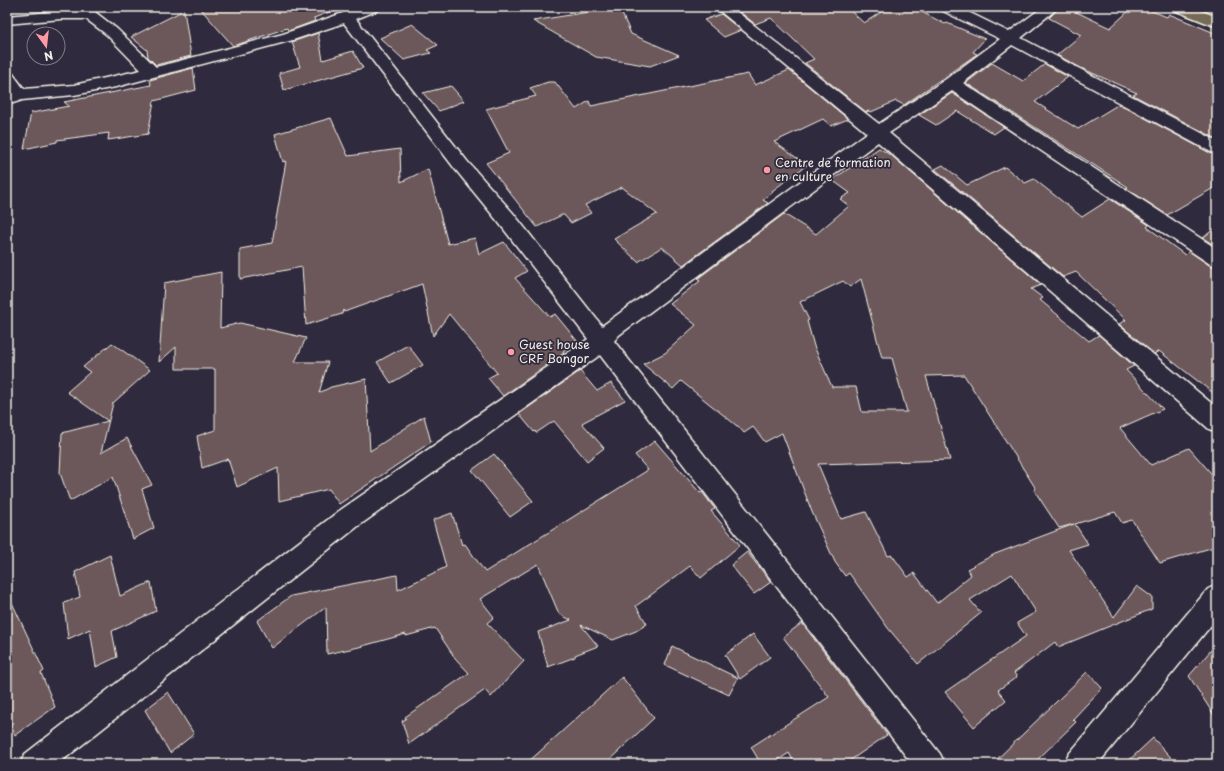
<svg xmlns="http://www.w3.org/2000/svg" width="1224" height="771" font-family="'Playpen Sans',sans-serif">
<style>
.building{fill:#6c585a;stroke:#f4f1e8;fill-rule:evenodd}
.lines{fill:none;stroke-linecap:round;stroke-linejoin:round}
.minor-casing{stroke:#f4f1e8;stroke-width:3}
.trunk-casing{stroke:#f4f1e8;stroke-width:3}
.minor{fill:#2f2a3d;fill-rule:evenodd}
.trunk{fill:#756b55;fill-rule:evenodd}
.poi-dot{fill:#ff9aa2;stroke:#2f2a3d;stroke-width:1.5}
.labels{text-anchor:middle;stroke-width:3.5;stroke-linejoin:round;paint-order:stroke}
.poi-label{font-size:12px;fill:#f4f1e8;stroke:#2f2a3d;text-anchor:start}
</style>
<rect width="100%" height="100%" fill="#2f2a3d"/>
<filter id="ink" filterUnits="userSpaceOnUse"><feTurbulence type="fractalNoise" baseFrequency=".025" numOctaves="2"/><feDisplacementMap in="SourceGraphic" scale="8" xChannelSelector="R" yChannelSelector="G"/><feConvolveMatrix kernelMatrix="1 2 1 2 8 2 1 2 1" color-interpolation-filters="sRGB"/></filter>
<g filter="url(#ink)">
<g class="building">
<polygon points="199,7 336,7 337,9 314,18 315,21 288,31 287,28 233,46"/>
<polygon points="619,7 631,34 679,55 650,66 596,57 533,21"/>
<polygon points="739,7 846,7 864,23 889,7 912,7 945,24 947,23 985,39 973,52 977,54 904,105 896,101 871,112 869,111 866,112 805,63 814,59 771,18 755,24 735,8"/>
<polygon points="1060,7 1066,7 1110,28 1133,7 1142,7 1167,17 1169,14 1217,34 1217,139 1133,95 1137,93 1081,68 1057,55 1081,35 1049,18"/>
<polygon points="184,10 191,56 156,65 148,57 147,50 131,37"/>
<polygon points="721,14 741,30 724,37 704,20"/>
<polygon points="412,24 438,45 427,50 431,53 404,60 380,38"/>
<polygon points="318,33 323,60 353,51 363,68 284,90 279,73 300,67 292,42"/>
<polygon points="992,63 1023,81 1045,64 1068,77 1035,102 1078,129 1119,104 1210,153 1217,155 1217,186 1167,215 1126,188 1128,187 966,83"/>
<polygon points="193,68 196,90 154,101 148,134 108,140 109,133 57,140 57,142 24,149 31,113 69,106 64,102 151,85 150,80"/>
<polygon points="789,70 848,119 831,126 823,119 774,142 807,165 772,191 773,192 763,200 768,203 683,265 662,247 638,262 614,239 657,214 622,187 585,205 591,213 571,223 564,215 562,215 537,227 486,163 509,153 486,109 536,96 530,88 548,82 555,82 576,109 589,101 591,106 748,74 755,85"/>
<polygon points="451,86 464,101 439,111 423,93"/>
<polygon points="952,93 1004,127 994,134 957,111 936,125 919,115"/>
<polygon points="331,118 348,156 400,149 401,182 428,169 448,244 475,238 479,254 504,242 527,271 515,278 550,317 555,314 578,342 563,351 564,353 503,396 488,378 497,373 449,314 433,336 422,284 344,312 343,310 342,314 306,325 302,267 240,279 240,249 272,243 286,161 283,162 275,134"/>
<path d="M879,148l13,8 149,129 -10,4 12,9 -3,2 49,41 10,-6 35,31 -8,4 37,39 -43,19 31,37 38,-17 28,32v66l-57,17 -28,-43 -10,3 -7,-11 -40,12 13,20 -19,6 45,67 23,-31 15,11v12l-94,38 -3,-5 -41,31 3,4 -19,13 8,10 -32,27 -29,-35 81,-56 -9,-13 19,-11 -24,-38 -42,26 11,13 -63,51 -30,-36 -39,-55 -4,3 -10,-14 -23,-50 -30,-79 -17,9 -12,-15 -9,6 -6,-7h-1l-56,-45 -8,8 -30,-25 22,-11 31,-28 -26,-21 30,-23 -3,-2 87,-65 32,20 33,-28 -9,-7 10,-6 -18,-13zM861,279l21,79h10l15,54h-45l-6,-25h-24l-18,-41 -7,-25 2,-1 -9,-18 43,-21 7,6zM964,375l52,82 20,32 -2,1 25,38 15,-4 -79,30 -28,15 4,6 -34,28 -23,-30 -6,4 -16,-22 -4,1 -22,-44 -25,7 -23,-55 132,-4 -24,-84z"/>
<polygon points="943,165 967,185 1005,167 1025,183 1034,179 1082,217 1110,199 1149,225 1147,227 1185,255 1189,251 1209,265 1217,268 1217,396 1159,351 1154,354 1119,324 1126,320 1076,272 1063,277 935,169"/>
<polygon points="1217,226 1217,247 1203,238"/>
<polygon points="221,272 220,328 240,323 306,338 295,362 328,362 319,393 331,387 366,379 370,451 424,416 431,442 339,504 329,489 279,501 278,468 237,487 228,459 202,468 197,436 215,430 215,369 176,369 176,347 159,362 164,283"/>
<polygon points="112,343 150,370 113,403 101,453 127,438 152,485 142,489 154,528 133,539 113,477 70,501 60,473 62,433 108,421 67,392 90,372 83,367"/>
<polygon points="408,345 423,365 391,383 377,362"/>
<polygon points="580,371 597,391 611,383 625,400 582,423 604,448 587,461 554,421 536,433 535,431 534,432 519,414"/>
<polygon points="655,441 700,493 702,492 715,509 711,511 740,545 701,578 690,566 636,606 647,624 636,631 613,640 581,625 598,646 575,655 575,657 548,667 538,632 571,620 559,614 538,564 480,599 494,617 487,623 524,661 491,697 485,690 409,744 402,721 406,719 405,717 469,673 455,658 435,628 406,636 406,634 359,647 327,654 326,607 272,648 257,621 291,596 397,575 398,590 446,567 433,520 452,513 462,545 465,544 485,572 648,470 635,455"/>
<polygon points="494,454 533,501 510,517 472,470"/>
<polygon points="747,552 771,582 754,594 731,565"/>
<polygon points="110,555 120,596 151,582 156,611 112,631 117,657 96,667 90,629 68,639 64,603 80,597 75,572"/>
<polygon points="7,592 44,671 41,673 55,707 15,735 7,716"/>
<polygon points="802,623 887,735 845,764 795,764 789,753 772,764 761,764 751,747 829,697 783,637"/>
<polygon points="753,634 770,657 740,679 725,655"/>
<polygon points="1217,643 1217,720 1189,676"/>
<polygon points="672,646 738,678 729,695 665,665"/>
<polygon points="1087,672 1102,688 1073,719 1076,722 1033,764 992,764"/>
<polygon points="622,677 654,718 605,764 526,764"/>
<polygon points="168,692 194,734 170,753 145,710"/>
<polygon points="1153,738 1177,764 1125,764"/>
</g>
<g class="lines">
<defs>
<g id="minor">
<polygon points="360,7 380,7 378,10 356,19 467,161 513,213 602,326 867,133 715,7 731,7 879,124 946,79 1000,39 941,10 939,7 958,7 1009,32 1043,7 1059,7 1021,38 1217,141 1217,154 1211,152 1012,45 963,83 1217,249 1217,267 1210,264 952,91 889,133 1217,408 1217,432 1209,429 878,142 619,335 614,341 940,754 945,764 912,764 600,355 357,527 58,764 20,764 25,754 339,511 588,339 499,223 455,169 344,23 293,40 116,87 74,95 22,100 7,105 7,94 10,93 7,89 7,73 13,74 24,89 74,85 141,70 107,35 86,19 61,19 7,24 7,16 61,11 95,12 117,29 156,67 283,34"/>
<polygon points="1217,585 1217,618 1098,764 1064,764 1069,754 1208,589"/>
</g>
<polygon id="trunk" points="1172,7 1192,7 1217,17 1217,27 1174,10"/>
</defs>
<use href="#minor" class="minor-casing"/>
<use href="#trunk" class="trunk-casing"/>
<use href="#minor" class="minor"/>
<use href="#trunk" class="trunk"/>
</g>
</g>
<g class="poi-dot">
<circle cx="767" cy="170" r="4"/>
<circle cx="511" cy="352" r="4"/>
</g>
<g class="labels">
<g class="poi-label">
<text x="775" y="167">Centre de formation<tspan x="775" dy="14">en culture</tspan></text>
<text x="519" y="349">Guest house<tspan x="519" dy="14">CRF Bongor</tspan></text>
</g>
</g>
<rect width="1224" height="771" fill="none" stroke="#2f2a3d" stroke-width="24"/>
<rect x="12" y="12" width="1200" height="747" fill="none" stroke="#f4f1e8" stroke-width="1.5" filter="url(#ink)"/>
<g transform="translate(46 46) rotate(165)"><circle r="19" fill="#2f2a3d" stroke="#7e7a81"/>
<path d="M0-3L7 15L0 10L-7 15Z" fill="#ff9aa2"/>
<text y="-6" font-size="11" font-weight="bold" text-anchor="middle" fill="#f4f1e8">N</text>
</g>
</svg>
